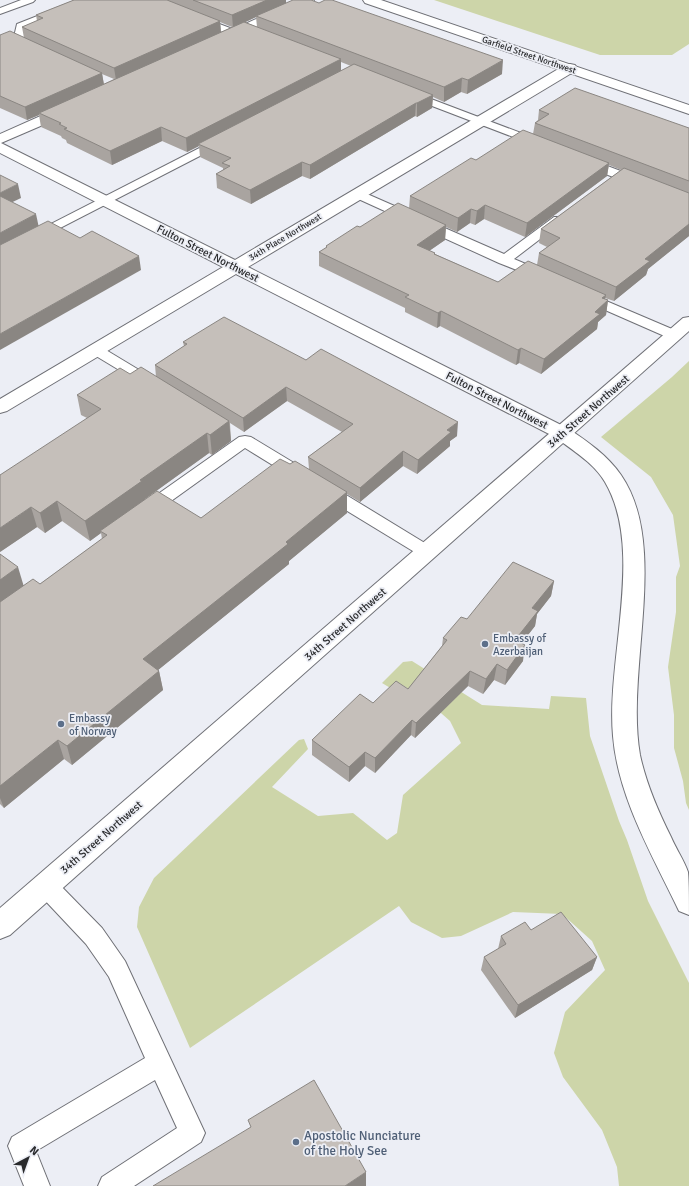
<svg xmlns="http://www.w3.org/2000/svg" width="689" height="1186" font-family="Signika,sans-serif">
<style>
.green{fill:#cdd5a9}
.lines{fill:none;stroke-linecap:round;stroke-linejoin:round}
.service-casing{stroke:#6f7076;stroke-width:2}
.minor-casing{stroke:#6f7076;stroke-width:2}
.secondary-casing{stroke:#6f7076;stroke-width:2}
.service{fill:#fff;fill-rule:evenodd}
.minor{fill:#fff;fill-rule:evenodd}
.secondary{fill:#fff;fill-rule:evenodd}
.wall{fill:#a9a4a0;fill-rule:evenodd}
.shaded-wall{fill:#8a8682}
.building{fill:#c5bfba;stroke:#8a8682}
.service-dot{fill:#5c6f8a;stroke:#eceef5;stroke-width:1.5}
.labels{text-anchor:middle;stroke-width:3.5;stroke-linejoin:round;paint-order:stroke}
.far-street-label{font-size:9px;fill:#292a2c;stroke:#eceef5}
.street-label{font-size:11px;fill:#292a2c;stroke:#eceef5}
.service-label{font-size:11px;fill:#4e5e75;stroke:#eceef5;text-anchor:start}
.near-service-label{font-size:13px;fill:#4e5e75;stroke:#eceef5;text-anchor:start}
</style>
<rect width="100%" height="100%" fill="#eceef5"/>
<g class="green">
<polygon points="434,0 689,0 689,44 672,55 600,55"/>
<polygon points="689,361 689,810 686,803 683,781 674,748 674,715 668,667 676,612 676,577 680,566 673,515 651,477 601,437 672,377"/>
<polygon points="412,661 482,705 549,709 551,696 586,698 590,736 619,821 627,840 648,901 689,983 689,1186 619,1186 617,1167 602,1130 563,1077 554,1053 565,1012 605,970 592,941 562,914 513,912 461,936 442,938 411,922 399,906 190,1048 137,927 139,907 154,878 299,740 304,739 308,749 272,787 318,816 353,813 387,840 397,833 403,795 461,743 450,721 425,699 399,683 392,689 382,683 403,662"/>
</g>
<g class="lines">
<defs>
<g id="service">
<polygon points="21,0 35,0 33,2 0,14 0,8"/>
<polygon points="78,0 92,0 90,2 26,28 23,40 39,47 40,49 39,51 31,51 13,41 17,24"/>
<polygon points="198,16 238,31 239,33 238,35 230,35 194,21 193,19 194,17"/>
<polygon points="410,91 542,141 544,143 542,145 534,145 406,96 404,94"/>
<polygon points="221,137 225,139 227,141 225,143 0,259 0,250"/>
<polygon points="586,158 642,179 644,182 642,185 634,185 582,165 580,162 582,159"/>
<polygon points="358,190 504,254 554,217 564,217 565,220 514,259 547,273 549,276 547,279 542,280 499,263 354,197 352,194 354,191"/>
<polygon points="585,292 679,332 681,335 679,338 674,339 669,338 580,299 578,296 580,293"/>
<polygon points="96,346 101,347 159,382 162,385 159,388 154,390 149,388 91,353 89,350 91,347"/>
<polygon points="245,436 251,437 304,469 306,473 304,477 298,479 292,477 245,448 153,514 147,516 141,514 139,510 141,506 239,437"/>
<polygon points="327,485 333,487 433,548 436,552 433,556 427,558 421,556 321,495 319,491 321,487"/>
<polygon points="46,876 54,879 102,928 125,961 205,1133 201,1142 134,1186 98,1186 102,1177 177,1128 155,1080 36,1151 50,1186 24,1186 8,1146 12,1137 145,1058 109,977 86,944 38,893 35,886 38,879"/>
</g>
<g id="minor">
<polygon points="298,0 314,0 312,3 229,41 221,41 219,38 221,35"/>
<path d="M570,64l5,1 2,3 -2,3 -327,196 321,162c19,13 38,26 52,46 49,71 4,195 19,280 6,28 18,56 31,82 5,12 13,23 17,35 1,10 1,32 1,43l-10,-4c-26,-55 -61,-113 -66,-175 -7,-77 32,-186 -8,-254 -11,-19 -33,-32 -50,-45l-319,-163 -229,137 -7,2v-14l223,-132 -223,-114v-19l63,-28 5,-1 5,1 2,3 -2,3 -72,31 234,117 330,-195z"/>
</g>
<g id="secondary">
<polygon points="363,0 381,0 689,105 689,114 365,3"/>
<polygon points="689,317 689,331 10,935 0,939 0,908 683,318"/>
</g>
</defs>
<use href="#service" class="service-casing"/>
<use href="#minor" class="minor-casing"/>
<use href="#secondary" class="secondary-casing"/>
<use href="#service" class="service"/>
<use href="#minor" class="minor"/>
<use href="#secondary" class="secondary"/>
</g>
<g class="wall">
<path d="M74,0h212v3l216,71 -35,20 -6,-2 -17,10 -11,-5 -1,11 -15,9 -2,-1 -105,63 -8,-3 -51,28 -34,-16 -1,-14 7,-4v-2l-23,-11 -1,-11 -12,6 -25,-11 -50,24 -45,-22 -1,-3 -4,-2 -1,-2 -20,-9 -2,-12 -12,5 -27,-12v-73l24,3 -2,-11 15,-6 -1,-6zM256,17l1,10 -12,-5zM220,22l12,5 -11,5zM341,62l10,4 -10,5zM102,74l12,5 -10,5z"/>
<path d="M539,110l150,18v108l-41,33 -2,6 -32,26 -9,-3v1l3,1 -2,15 -8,7 -1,7 -56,45 -22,-11 -3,2 -76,-39 -3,2 -32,-16v-4l-86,-42v-14l7,-4v-2l34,-19 49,-18 1,-13 66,-36 57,-26 2,-11 3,-3zM609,165l12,5 -80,59 -2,14 8,4 -8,6 -2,12 -39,17 -63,-28v-1l-6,-2 16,-11 1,-13 11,5 13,-9 5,2 9,-6 41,18 82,-61z"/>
<path d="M183,342l123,18 151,76 -7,5v5l-33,28 -14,-8 -43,36 -13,-8v19l-58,48v3l-131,106 1,1 4,19 -91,75 -8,-6 -60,49 -4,-4v-250l23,31 17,-1 62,-45 -1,-6 -11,8 -28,-20 -17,12 -8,-6 -37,25 87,-134 -6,-3 -4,-20 53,-21 26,3 -1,-12 29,-19zM287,401l55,31 -34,25 1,12 -108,49 -56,-19 64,-46 3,2 19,-14 -1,-18 14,9z"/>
<polygon points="554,581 551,596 537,614 535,626 522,643 523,661 505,685 494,680 483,694 468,686 415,738 411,735 375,773 365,766 349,782 312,755 312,740 373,703 408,689 442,646 443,638 467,619"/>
<polygon points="531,930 597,957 592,970 515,1018 481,970 484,957 498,949 501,936"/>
</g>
<g class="shaded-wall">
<polygon points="267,0 286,0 286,4 256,16 256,17 233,28 232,15"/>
<polygon points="220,21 221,33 116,80 114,68"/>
<polygon points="341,59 341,72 198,144 199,146 187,152 186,138"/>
<polygon points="503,60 502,74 467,94 468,80"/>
<polygon points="102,73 104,86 39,113 39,115 27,120 25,107"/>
<polygon points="462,78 461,92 444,102 444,87"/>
<polygon points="433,95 432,108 417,117 417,103"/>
<polygon points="416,103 415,116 310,179 310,165"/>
<polygon points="161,127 162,141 112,165 110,151"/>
<polygon points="302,162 302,176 251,204 250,190"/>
<polygon points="609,163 607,176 525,237 527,223"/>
<polygon points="18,184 21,198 0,208 0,193"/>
<polygon points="485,205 484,219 475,225 477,211"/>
<polygon points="471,209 470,223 457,232 458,218"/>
<polygon points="36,214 39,228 0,248 0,233"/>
<polygon points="689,224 689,236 648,269 646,275 614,301 616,287 645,259"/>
<polygon points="446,225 445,240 416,260 417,245"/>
<polygon points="139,256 141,270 0,350 0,334"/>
<polygon points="606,295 604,304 608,300 606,315 598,322 597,329 541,374 544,359 595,312 602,298"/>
<polygon points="441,311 440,326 437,328 438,313"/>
<polygon points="521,348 519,363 516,365 518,350"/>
<polygon points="286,387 287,401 244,432 243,418"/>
<polygon points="229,421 231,441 212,455 210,435"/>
<polygon points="458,422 457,436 450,441 450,446 417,474 418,460 447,430"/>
<polygon points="207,433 209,453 145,499 146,501 100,531 101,533 90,541 85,521 140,480"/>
<polygon points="403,451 403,466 360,502 360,488"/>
<polygon points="347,492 347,513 289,561 289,564 147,679 143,659"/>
<polygon points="57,501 62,521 45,533 40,513"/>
<polygon points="31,507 37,527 0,552 0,528"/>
<polygon points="18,567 24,587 0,604 0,580"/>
<polygon points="554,581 551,596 537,614 535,626 512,655 515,640 532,608"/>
<polygon points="525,645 523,661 505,685 507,670"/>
<polygon points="497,664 494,680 483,694 486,679"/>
<polygon points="159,671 163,690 72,765 67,746"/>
<polygon points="470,671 468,686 415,738 416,723"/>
<polygon points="412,720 411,735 375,773 375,758"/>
<polygon points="58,740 64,759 4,808 0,798 0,786"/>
<polygon points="365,752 365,766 349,782 349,767"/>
<polygon points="597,957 592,970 515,1018 518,1005"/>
<polygon points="366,1172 366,1186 345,1186"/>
</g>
<g class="building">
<polygon points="74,0 167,0 220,21 114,68 22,27 43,18 36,15"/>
<polygon points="193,0 267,0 232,15"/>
<polygon points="293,0 311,0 319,3 325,0 332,0 503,60 468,80 462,78 444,87 256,16"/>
<polygon points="244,22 341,59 186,138 161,127 110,151 64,129 67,128 59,124 61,123 39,113"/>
<polygon points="10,31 102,73 25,107 0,96 0,35"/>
<polygon points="354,64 433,95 417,103 416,103 310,165 302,162 250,190 216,174 230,166 222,163 231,158 198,144"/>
<polygon points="575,88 689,128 689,181 535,123 549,114 539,110"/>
<polygon points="523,130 609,163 527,223 485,205 477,211 471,209 458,218 410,196 471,158 476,160"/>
<polygon points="624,168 689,193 689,224 645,259 650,261 616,287 539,253 560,238 541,229"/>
<polygon points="0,175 18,184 0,193"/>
<polygon points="0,196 36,214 0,233"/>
<polygon points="398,203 446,225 417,245 435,253 434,254 498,282 528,261 606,295 602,298 608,300 595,312 600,314 544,359 521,348 518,350 441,311 438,313 405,297 409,295 319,252 327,247 326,246 357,226 360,227"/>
<polygon points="48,221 80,238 92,231 139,256 0,334 0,245"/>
<polygon points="224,317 306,360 321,349 458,422 447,430 451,432 418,460 403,451 360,488 308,457 353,424 286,387 243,418 155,365 187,344 183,342"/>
<polygon points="141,367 229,421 210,435 207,433 140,480 142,481 85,521 57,501 40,513 31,507 0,528 0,475 101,409 77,395 120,368 130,374"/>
<polygon points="280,459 290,464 295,461 347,492 286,542 288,544 143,659 159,671 67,746 58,740 0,786 0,602 33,579 40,584 107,535 100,531 157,491 201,518"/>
<polygon points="0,554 18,567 0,580"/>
<polygon points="513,562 554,581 532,608 538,611 515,640 525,645 507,670 497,664 486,679 470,671 416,723 412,720 375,758 365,752 349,767 312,740 360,694 373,703 396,681 408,689 447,640 443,638 461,617 467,619"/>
<polygon points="561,912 597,957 518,1005 484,957 506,944 501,936 525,922 531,930"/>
<polygon points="314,1080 366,1172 345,1186 153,1186 251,1127 248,1120"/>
</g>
<g class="service-dot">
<circle cx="485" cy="644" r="4"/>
<circle cx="61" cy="724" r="4"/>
<circle cx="296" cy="1142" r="4"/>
</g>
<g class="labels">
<g class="far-street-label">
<text transform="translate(529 55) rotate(19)" y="3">Garfield Street Northwest</text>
<text transform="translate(285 237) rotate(-31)" y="3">34th Place Northwest</text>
</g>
<g class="street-label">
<text transform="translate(208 253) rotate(27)" y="4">Fulton Street Northwest</text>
<text transform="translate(497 400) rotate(27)" y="4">Fulton Street Northwest</text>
<text transform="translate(588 411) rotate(-41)" y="4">34th Street Northwest</text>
<text transform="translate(345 624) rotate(-41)" y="4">34th Street Northwest</text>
<text transform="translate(101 837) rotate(-41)" y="4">34th Street Northwest</text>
</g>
<g class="service-label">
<text x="493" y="642">Embassy of<tspan x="493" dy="13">Azerbaijan</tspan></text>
<text x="69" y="722">Embassy<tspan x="69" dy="13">of Norway</tspan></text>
</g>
<g class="near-service-label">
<text x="304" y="1140">Apostolic Nunciature<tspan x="304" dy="15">of the Holy See</tspan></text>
</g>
</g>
<g transform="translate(28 1158) rotate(41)" stroke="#eceef5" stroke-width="3" paint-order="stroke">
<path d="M0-3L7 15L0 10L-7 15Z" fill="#292a2c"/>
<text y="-6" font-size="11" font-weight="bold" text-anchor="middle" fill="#292a2c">N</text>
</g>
</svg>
